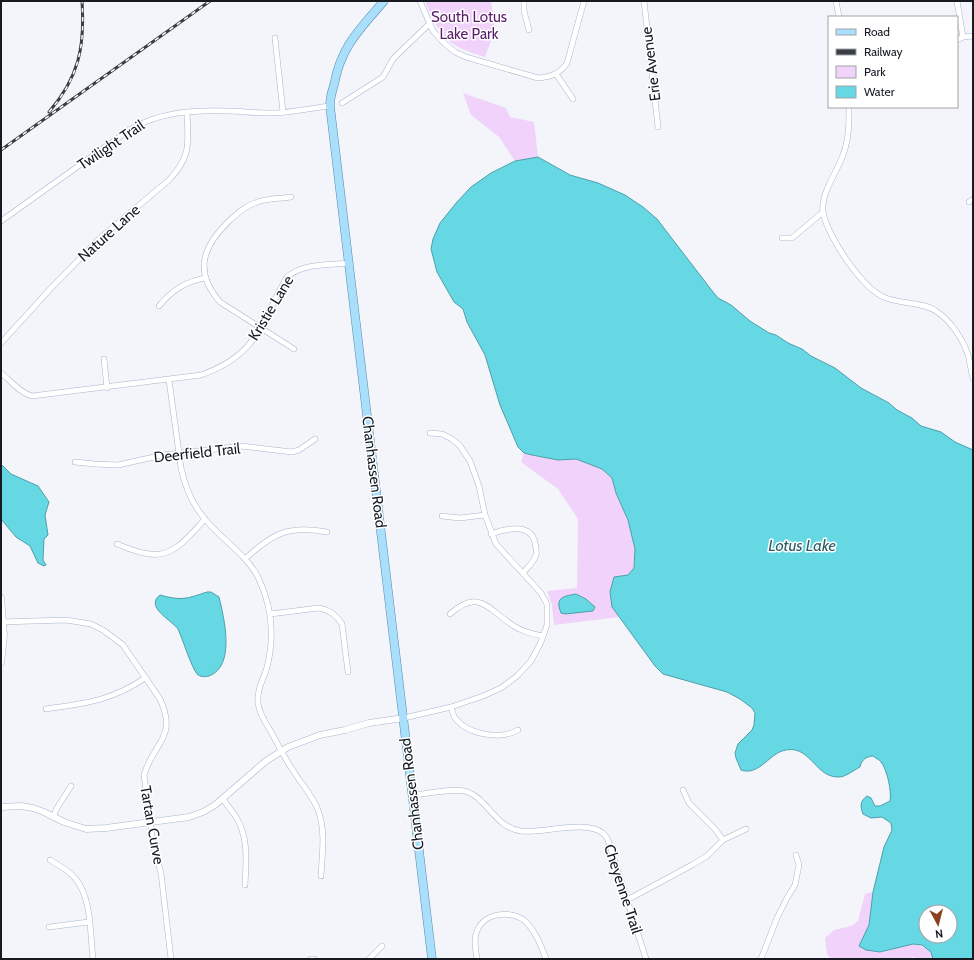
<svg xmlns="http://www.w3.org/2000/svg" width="974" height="960" font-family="Cabin,sans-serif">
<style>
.green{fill:#f1d2fa}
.water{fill:#65d8e4;stroke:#4d9faa;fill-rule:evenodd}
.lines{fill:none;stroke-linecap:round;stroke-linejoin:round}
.minor-casing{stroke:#a8b5cd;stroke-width:6}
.tertiary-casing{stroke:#a8b5cd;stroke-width:7}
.primary-casing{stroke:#508cad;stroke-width:9}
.minor{stroke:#fff;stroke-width:5}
.tertiary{stroke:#fff;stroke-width:6}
.primary{stroke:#a9dffa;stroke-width:8}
.rail-casing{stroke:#393d46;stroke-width:3}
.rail{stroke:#fff;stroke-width:1.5;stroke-dasharray:4.5;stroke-linecap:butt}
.labels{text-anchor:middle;stroke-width:3;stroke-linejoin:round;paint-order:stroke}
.park-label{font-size:15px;fill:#5a1d6a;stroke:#fff}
.street-label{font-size:15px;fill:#151a23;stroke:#fff}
.water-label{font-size:16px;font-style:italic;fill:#2b5d62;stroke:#fff}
</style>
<rect width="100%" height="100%" fill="#f3f5fa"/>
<g class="green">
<path d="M425,1h66l4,29 -10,27c-38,-11 -45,-20 -60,-56z"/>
<polygon points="463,93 506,108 510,117 534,122 538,157 515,161 499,137 471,115"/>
<path d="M524,453l34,7 18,-1 26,10 10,9 4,15 12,27 7,29 -1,19 -6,7 -14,2c-4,17 -6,25 5,40l-65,8 -2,-20 -5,-14 30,-3 1,-69 -20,-30 -37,-27z"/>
<path d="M873,892l-4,33 -9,21c6,2 14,6 21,6 22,-2 28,-16 50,0l2,7h-16l-4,-2 -7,2h-75l-4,-5 -2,-16 9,-8 17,-4 7,-5 7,-27z"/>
</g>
<g class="water">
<path d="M538,157l32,18 28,8 27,12 18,12 14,12 56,73 5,6 13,7 19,16 19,12 7,2 12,8 14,6 9,7 24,12 26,20 28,15 8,7 15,8 9,8 20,6 14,10 18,8v509h-40l-2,-7 -9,-7 -9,-1 -33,8 -14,-2 -7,-4 10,-21 4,-33 11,-45 8,-17 -1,-7 -9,-6 -11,1 -8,-4c-3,-8 -3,-13 4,-18l4,2 4,8h5l10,-5c2,-9 -3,-32 -9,-39 -2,-3 -6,-4 -8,-6 -7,1 -11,3 -13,11 -6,3 -16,11 -22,10 -24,0 -28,-35 -56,-26 -14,5 -24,25 -41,19l-5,-12 -1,-5 3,-9 14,-14 2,-5 1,-12 -3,-5 -12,-9 -13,-7 -64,-18 -8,-8 -43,-59 -2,-15 4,-15 14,-2 6,-7 1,-19 -7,-29 -12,-27 -4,-15 -10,-9 -26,-10 -18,1 -26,-5 -8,-2 -6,-6 -18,-42 -15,-50 -18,-33 -4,-13 -9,-7 -17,-30 -6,-23 2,-10 7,-16 17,-21 14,-15 20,-14 24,-12zM926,912h24v24h-24z"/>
<polygon points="1,464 11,474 38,486 49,502 45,515 48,535 44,539 43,560 46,565 44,566 38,563 30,546 16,537 1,519"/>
<path d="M207,592h4l8,5c5,21 17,69 -10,79 -4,1 -9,1 -12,-2 -6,-8 -14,-34 -19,-45 -5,-8 -34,-22 -18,-34 22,6 26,4 47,-3z"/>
<path d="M576,594l10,5 9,8 -2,4 -28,3 -4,-1c-1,-3 -3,-8 -2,-10 0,-7 12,-8 17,-9z"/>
</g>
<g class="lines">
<defs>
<g id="minor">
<path d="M420,1l13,30 11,12 11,9 11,5 72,21c12,-1 22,-4 29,-15l17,-62"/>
<polyline points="524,1 524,11 529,30"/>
<polyline points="644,1 658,127"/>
<polyline points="836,1 839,17"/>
<polyline points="957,1 963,37"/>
<polyline points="275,38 283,112"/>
<polyline points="957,40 963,37 973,36"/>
<polyline points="556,74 573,99"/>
<polyline points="342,103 383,77 393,59 429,24"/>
<path d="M849,107c0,15 0,31 -5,45 -5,18 -24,41 -21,60 4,24 40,78 63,86 15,6 37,4 50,13 14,9 27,28 32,44 2,7 3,16 5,23"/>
<path d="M291,197c-12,2 -25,1 -36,6 -10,3 -17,10 -25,17 -27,26 -37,51 -10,82l74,47"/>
<polyline points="969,202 973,199"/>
<path d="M1,221l128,-91c30,-18 63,-20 98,-19 13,0 26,2 39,2 20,1 45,-5 64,-7"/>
<polyline points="782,238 792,238 823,212"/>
<path d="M159,306c13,-16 27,-25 47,-28"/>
<path d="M1,343l51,-56 47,-48 70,-59c23,-24 19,-38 18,-68"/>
<polyline points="104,359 107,388"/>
<path d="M1,373c10,8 19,20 31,23l169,-21c57,-20 59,-51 86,-98 16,-14 41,-12 62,-14"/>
<path d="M169,380l12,88c4,19 11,36 24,51 16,20 40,34 53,58 14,29 17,62 8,94 -4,10 -9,20 -8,32 1,10 7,19 12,27 8,14 15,29 24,42 8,13 19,24 24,38 8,21 4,45 3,66"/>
<polyline points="75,462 95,464 118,465 163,455 242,446 292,452 299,450 315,439"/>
<polyline points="442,516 460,518 485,515"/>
<path d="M491,534c14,-5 40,-12 44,9 1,4 2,8 1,12 -2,7 -9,13 -13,18"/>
<path d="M117,544c10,4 21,9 33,10 24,4 40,-19 55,-35"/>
<path d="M245,559c28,-26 43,-34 82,-27"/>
<path d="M270,614l49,-6c11,2 17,7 23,16l6,48"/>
<path d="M450,614c30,-27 39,-3 64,12 9,6 19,8 29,10"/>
<path d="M1,622l65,-2 25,4 12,6 20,15 37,54c18,39 -7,44 -16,76l9,69 8,29 10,86"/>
<path d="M451,707c1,3 2,8 4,11 13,17 46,22 63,12"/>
<path d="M46,709c40,-6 65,-8 99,-31"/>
<polyline points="404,718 451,707 483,696 501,688 517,676 531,661 541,642 547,625 547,604 541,593 496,544 485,515 479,486 470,461 460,446 452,439 442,434 430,433"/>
<polyline points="683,790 689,803 715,829 723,840"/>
<path d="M413,795c13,-1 44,-8 55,-3 20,8 28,36 53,39 22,3 63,-12 82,2 2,2 4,5 5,7l38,119"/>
<path d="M223,799c4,6 9,12 13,18 13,21 10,45 9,68"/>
<polyline points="53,817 57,808 71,786"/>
<path d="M50,860c9,5 18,10 25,18 17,20 15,56 18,81"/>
<polyline points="627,900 692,865 707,856 723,840 746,829"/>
<polyline points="49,927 89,922"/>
<polyline points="311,959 314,959"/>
<polyline points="369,959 382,946"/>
<path d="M477,959c-1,-9 -4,-20 0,-28 7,-19 37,-22 50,-8 10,11 14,23 19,36"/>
<polyline points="761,959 777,918 787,898 795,885 799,865 796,855"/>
</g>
<g id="tertiary">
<polyline points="1,598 4,635 1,663"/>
<polyline points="1,807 21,806 33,808 44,812 64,822 86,829 106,828 189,817 203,812 215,805 266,761 288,747 320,735 345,730 369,723 404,718"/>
</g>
<path id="primary" d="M384,1c-24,28 -43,45 -50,84 -2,6 -4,14 -4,21l102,853"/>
</defs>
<use href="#minor" class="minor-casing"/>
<use href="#tertiary" class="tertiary-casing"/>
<use href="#primary" class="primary-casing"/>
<use href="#minor" class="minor"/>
<use href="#tertiary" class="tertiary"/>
<use href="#primary" class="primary"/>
<defs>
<g id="rail">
<path d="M49,112c30,-35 36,-65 33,-111"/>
<polyline points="1,150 210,1"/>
</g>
</defs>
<use href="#rail" class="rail-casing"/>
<use href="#rail" class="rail"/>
</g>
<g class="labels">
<g class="park-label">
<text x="469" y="22">South Lotus<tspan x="469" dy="17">Lake Park</tspan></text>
</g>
<g class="street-label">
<text transform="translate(651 64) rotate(-97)" y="5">Erie Avenue</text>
<text transform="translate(111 145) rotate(-34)" y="5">Twilight Trail</text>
<text transform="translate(109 233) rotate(-42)" y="5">Nature Lane</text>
<text transform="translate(271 308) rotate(-59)" y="5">Kristie Lane</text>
<text transform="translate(197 453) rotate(-6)" y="5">Deerfield Trail</text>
<text transform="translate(374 472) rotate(83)" y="5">Chanhassen Road</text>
<text transform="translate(412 794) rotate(-97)" y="5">Chanhassen Road</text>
<text transform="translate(152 825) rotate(80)" y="5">Tartan Curve</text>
<text transform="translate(623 889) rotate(72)" y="5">Cheyenne Trail</text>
</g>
<g class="water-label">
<text x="802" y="551">Lotus Lake</text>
</g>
</g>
<rect width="974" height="960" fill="none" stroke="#151a23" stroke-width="4"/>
<rect x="828" y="16" width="130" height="92" fill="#ffffff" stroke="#a1a3a7"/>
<rect x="836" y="29" width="20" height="6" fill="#a9dffa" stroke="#a1a3a7"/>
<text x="864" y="36" font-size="12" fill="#151a23">Road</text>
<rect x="836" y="49" width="20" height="6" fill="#393d46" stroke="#a1a3a7"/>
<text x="864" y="56" font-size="12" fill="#151a23">Railway</text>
<rect x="836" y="66" width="20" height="12" fill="#f1d2fa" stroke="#a1a3a7"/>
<text x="864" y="76" font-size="12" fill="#151a23">Park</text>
<rect x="836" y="86" width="20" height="12" fill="#65d8e4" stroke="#a1a3a7"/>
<text x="864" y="96" font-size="12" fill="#151a23">Water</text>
<g transform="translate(938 924) rotate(173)"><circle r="19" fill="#ffffff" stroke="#a1a3a7"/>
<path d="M0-3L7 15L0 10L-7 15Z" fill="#89411f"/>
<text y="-6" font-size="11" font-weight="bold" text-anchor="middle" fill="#151a23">N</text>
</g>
</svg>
